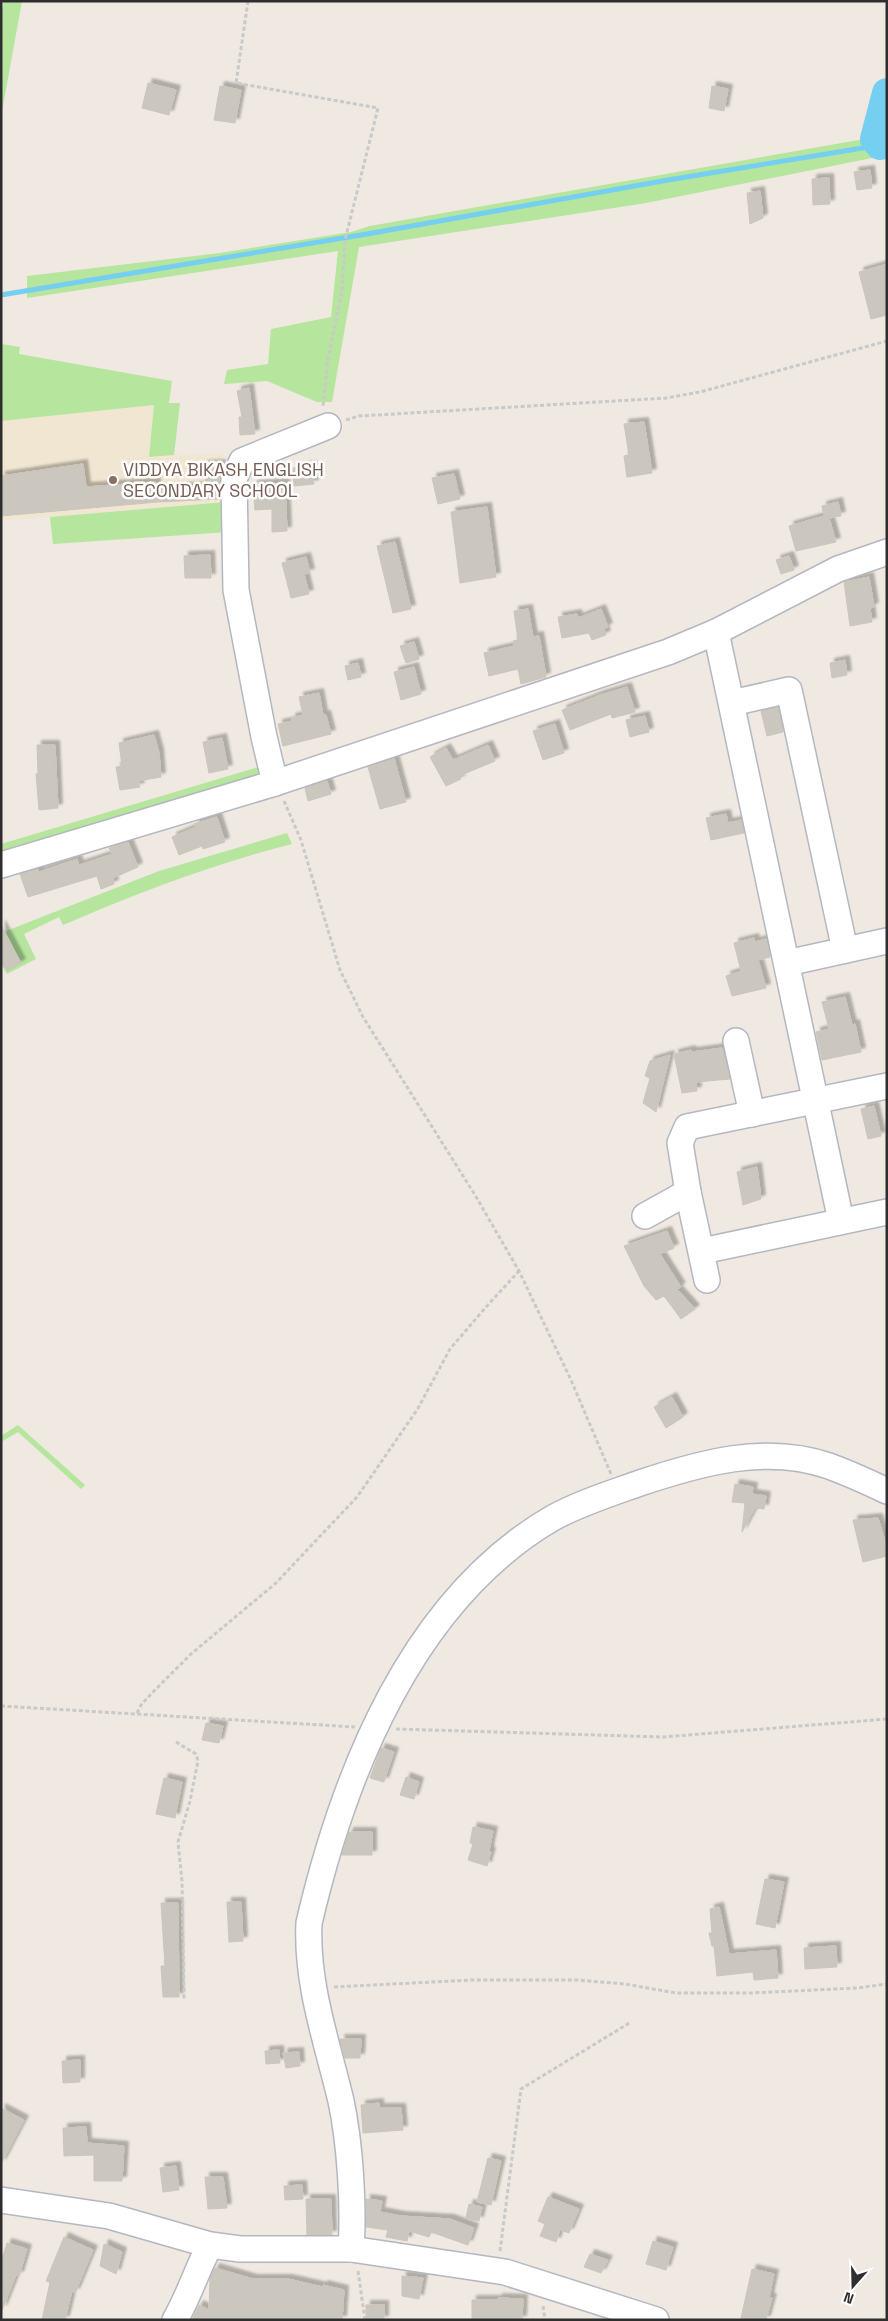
<svg xmlns="http://www.w3.org/2000/svg" width="888" height="2321" font-family="'Space Grotesk',sans-serif">
<style>
.education{fill:#f0e6d1}
.green{fill:#b6e59e}
.lines{fill:none;stroke-linecap:round;stroke-linejoin:round}
.stream{stroke:#75cff0;stroke-width:5}
.river{stroke:#75cff0;stroke-width:30}
.building{fill:#cbc7bf;stroke:#cbc5ba;filter:url(#shadow)}
.minor-casing{stroke:#b4b7c1;stroke-width:28}
.path{stroke:#c9c9c9;stroke-width:3;stroke-dasharray:4 2.5;stroke-linecap:butt}
.minor{stroke:#fff;stroke-width:25}
.education-dot{fill:#8d6e63;stroke:#fff;stroke-width:2}
.labels{text-anchor:middle;stroke-width:5;stroke-linejoin:round;paint-order:stroke}
.education-label{font-size:18px;fill:#785e54;stroke:#fff;text-anchor:start}
</style>
<defs>
<filter id="shadow"><feDropShadow dx="4.5" dy="-4.5" stdDeviation="1" flood-color="#0004"/></filter>
</defs>
<rect width="100%" height="100%" fill="#efe9e1"/>
<polygon class="education" points="154,405 149,457 223,453 226,502 1,521 1,421"/>
<g class="green">
<polygon points="4,1 22,1 1,117 1,17"/>
<polygon points="887,135 887,155 646,203 359,247 332,402 317,402 267,381 224,384 227,370 268,364 271,329 331,317 338,251 27,298 27,276 220,253 351,232 370,226"/>
<polygon points="1,344 20,347 19,354 172,381 169,403 180,403 174,455 149,457 154,405 1,421"/>
<polygon points="226,502 228,532 53,544 50,517"/>
<polygon points="262,766 258,774 252,777 1,854 1,844"/>
<path d="M287,833l5,11c-79,20 -154,49 -229,81l-4,-8 -35,17 12,25 -29,15 -6,-10v-31l158,-62z"/>
<polygon points="18,1425 85,1485 81,1489 18,1432 1,1442 1,1436"/>
</g>
<g class="lines">
<polyline class="stream" points="1,295 367,234 668,180 887,144"/>
<polyline class="river" points="880,145 875,139 887,93"/>
</g>
<g class="building">
<polygon points="148,83 176,90 169,115 142,108"/>
<polygon points="220,86 241,90 235,123 214,120"/>
<polygon points="712,86 728,89 724,111 709,108"/>
<polygon points="870,170 872,188 857,190 854,172"/>
<polygon points="829,178 830,204 813,205 812,179"/>
<polygon points="760,191 763,218 750,224 747,193"/>
<polygon points="887,264 887,315 871,319 859,272"/>
<polygon points="249,388 255,434 240,435 239,417 242,417 237,391"/>
<polygon points="644,422 652,473 627,477 624,456 629,455 624,424"/>
<polygon points="83,464 86,487 156,482 156,489 206,486 204,465 221,464 220,499 157,502 1,516 1,476"/>
<polygon points="312,466 314,484 294,486 293,468"/>
<polygon points="454,474 460,499 438,504 432,478"/>
<polygon points="285,483 287,531 272,532 272,509 255,510 253,485"/>
<polygon points="838,502 841,516 829,518 836,542 796,551 789,526 824,516 822,506"/>
<polygon points="487,507 496,577 460,583 451,512"/>
<polygon points="395,542 411,609 393,613 377,546"/>
<polygon points="210,555 211,578 185,578 184,556"/>
<polygon points="789,556 794,570 781,574 776,560"/>
<polygon points="306,557 310,573 304,574 309,594 291,598 282,563"/>
<polygon points="869,577 874,607 870,608 872,622 850,626 844,582"/>
<polygon points="528,609 533,637 539,636 546,677 521,684 518,669 489,676 484,653 514,646 513,641 518,640 514,611"/>
<polygon points="601,609 608,627 604,629 606,635 592,640 589,633 562,638 558,617 577,614 578,618"/>
<polygon points="414,642 419,659 406,663 400,646"/>
<polygon points="845,660 847,675 832,678 830,663"/>
<polygon points="358,663 361,677 348,680 345,666"/>
<polygon points="414,667 421,694 401,700 394,672"/>
<polygon points="627,687 635,712 612,718 611,714 570,730 562,710 600,695"/>
<polygon points="319,693 323,715 326,715 331,734 283,746 278,724 292,721 291,718 303,715 299,697"/>
<polygon points="778,707 783,732 767,736 761,711"/>
<polygon points="645,716 649,732 630,737 626,720"/>
<polygon points="555,724 564,753 543,760 533,731"/>
<polygon points="154,735 159,753 161,777 138,781 140,787 120,790 116,767 122,766 119,743"/>
<polygon points="222,738 228,769 209,773 203,742"/>
<polygon points="37,745 55,745 58,808 39,810 36,774 38,773"/>
<polygon points="488,745 495,761 459,776 461,779 446,786 430,757 446,748 453,760"/>
<polygon points="394,758 406,802 380,809 368,767"/>
<polygon points="327,781 331,794 308,801 305,788"/>
<polygon points="726,814 728,823 741,820 744,833 711,840 706,818"/>
<polygon points="217,817 225,842 203,849 202,846 179,855 172,837 196,827 194,824"/>
<polygon points="128,842 138,867 113,878 114,884 101,889 97,876 28,897 20,874 38,869 39,872 77,859 79,865 112,854 109,848"/>
<polygon points="1,925 21,963 7,971 1,961"/>
<polygon points="754,938 755,942 766,939 770,957 758,960 766,988 732,996 726,976 741,971 734,943"/>
<polygon points="845,997 852,1025 855,1024 861,1052 822,1060 816,1032 829,1029 822,1002"/>
<polygon points="722,1048 730,1079 696,1082 697,1091 682,1093 674,1054 691,1050 692,1052"/>
<polygon points="670,1055 656,1112 643,1103 650,1078 645,1076 650,1061"/>
<polygon points="874,1106 881,1136 868,1139 861,1109"/>
<polygon points="757,1167 761,1199 743,1205 737,1172"/>
<polygon points="667,1231 674,1248 660,1254 681,1287 677,1289 695,1309 681,1319 664,1296 656,1300 644,1286 624,1246"/>
<polygon points="672,1397 683,1417 666,1428 654,1407"/>
<polygon points="735,1484 753,1487 752,1494 766,1496 764,1509 755,1508 742,1532 745,1503 732,1502"/>
<polygon points="878,1518 887,1548 887,1556 863,1562 853,1520"/>
<polygon points="206,1723 223,1726 219,1743 202,1740"/>
<polygon points="381,1748 394,1752 384,1782 370,1778"/>
<polygon points="406,1777 419,1782 414,1799 400,1795"/>
<polygon points="164,1778 182,1782 175,1818 156,1814"/>
<polygon points="473,1827 493,1831 489,1851 491,1852 487,1866 468,1860 473,1844 470,1843"/>
<polygon points="349,1832 372,1832 372,1855 342,1855"/>
<polygon points="765,1879 784,1882 775,1928 756,1924"/>
<polygon points="227,1902 241,1902 243,1941 229,1942"/>
<polygon points="161,1903 178,1903 179,1997 163,1997 161,1966 165,1966"/>
<polygon points="719,1907 729,1954 776,1950 778,1978 754,1980 753,1972 717,1976 714,1946 712,1946 709,1933 712,1933 710,1909"/>
<polygon points="836,1946 837,1967 805,1969 804,1948"/>
<polygon points="340,2039 361,2039 360,2058 345,2058"/>
<polygon points="279,2050 280,2063 266,2064 265,2051"/>
<polygon points="299,2052 300,2066 286,2068 283,2053"/>
<polygon points="80,2060 80,2082 63,2083 62,2061"/>
<polygon points="379,2103 379,2108 401,2108 403,2130 363,2133 361,2105"/>
<polygon points="1,2108 24,2120 1,2164"/>
<polygon points="86,2127 87,2143 124,2146 122,2181 94,2181 94,2155 64,2156 63,2128"/>
<polygon points="488,2158 501,2161 491,2205 477,2202"/>
<polygon points="176,2166 179,2190 163,2192 160,2168"/>
<polygon points="205,2177 223,2177 227,2208 208,2209"/>
<polygon points="302,2185 303,2199 285,2200 284,2186"/>
<polygon points="548,2197 579,2209 569,2233 560,2230 556,2242 540,2236 545,2224 538,2221"/>
<polygon points="306,2199 331,2199 332,2235 307,2235"/>
<polygon points="366,2199 382,2201 380,2212 401,2216 450,2219 474,2228 468,2245 431,2232 429,2237 409,2231 407,2241 386,2237 388,2230 366,2227"/>
<polygon points="469,2204 482,2207 479,2221 466,2218"/>
<polygon points="64,2237 93,2250 75,2293 72,2291 65,2320 42,2320 50,2282 46,2281"/>
<polygon points="653,2241 673,2247 666,2270 646,2264"/>
<polygon points="7,2243 27,2249 19,2276 16,2275 2,2310 1,2262"/>
<polygon points="104,2244 122,2252 116,2274 100,2266"/>
<polygon points="590,2254 608,2260 601,2273 584,2267"/>
<polygon points="215,2268 253,2279 288,2279 323,2287 323,2285 344,2290 342,2320 192,2320 199,2305 209,2310 210,2278"/>
<polygon points="752,2269 774,2274 769,2298 772,2298 766,2320 741,2318"/>
<polygon points="402,2276 423,2278 419,2299 402,2296"/>
<polygon points="498,2298 523,2299 522,2320 472,2320 472,2300 498,2300"/>
<rect x="366" y="2305" width="18" height="15"/>
</g>
<g class="lines">
<defs>
<g id="minor">
<polyline points="716,632 841,1221"/>
<polyline points="732,703 789,690 845,950"/>
<polyline points="275,783 264,737 236,590 234,479 242,461 328,426"/>
<polyline points="1,865 275,783 668,652 716,632 838,569 887,552"/>
<polyline points="787,963 887,941"/>
<polyline points="736,1041 752,1114"/>
<polyline points="645,1216 688,1192"/>
<polyline points="702,1251 887,1212"/>
<polyline points="707,1280 688,1192 680,1143 687,1127 887,1086"/>
<polyline points="1,2200 109,2216 210,2245 240,2249 351,2249 505,2272 656,2320"/>
<path d="M351,2249c3,-43 -1,-106 -10,-148 -14,-59 -35,-117 -32,-178 35,-150 103,-322 242,-404 26,-15 61,-26 89,-36 60,-20 126,-39 189,-17 19,7 39,16 58,25"/>
<path d="M175,2320c14,-24 22,-51 35,-75"/>
</g>
</defs>
<use href="#minor" class="minor-casing"/>
<g class="path">
<polyline points="248,1 236,83 378,108 345,240 342,291 328,359 323,406"/>
<polyline points="346,420 359,416 666,398 700,392 887,341"/>
<polyline points="284,801 301,840 340,970 363,1017 475,1195 519,1271 571,1380 611,1474"/>
<polyline points="1,1706 355,1727"/>
<polyline points="137,1713 141,1705 153,1692 191,1654 276,1583 357,1497 417,1410 450,1349 486,1307 519,1271"/>
<polyline points="396,1729 663,1737 887,1719"/>
<polyline points="176,1742 196,1754 198,1761 190,1801 178,1842 182,1881 184,2000"/>
<polyline points="334,1987 472,1980 577,1980 625,1984 676,1993 751,1993 857,1988 887,1984"/>
<polyline points="500,2251 521,2089 631,2022"/>
<polyline points="358,2271 365,2320"/>
<polyline points="543,2306 545,2320"/>
</g>
<use href="#minor" class="minor"/>
</g>
<circle class="education-dot" cx="113" cy="480" r="5"/>
<g class="labels">
<g class="education-label">
<text x="123" y="476">VIDDYA BIKASH ENGLISH<tspan x="123" dy="21">SECONDARY SCHOOL</tspan></text>
</g>
</g>
<rect width="888" height="2321" fill="none" stroke="#2e2e2e" stroke-width="5"/>
<g transform="translate(853 2286) rotate(200)" stroke="#ffffff" stroke-width="4" paint-order="stroke">
<path d="M0-4L9 19L0 12L-9 19Z" fill="#2e2e2e"/>
<text y="-8" font-size="14" font-weight="bold" text-anchor="middle" fill="#2e2e2e">N</text>
</g>
</svg>
